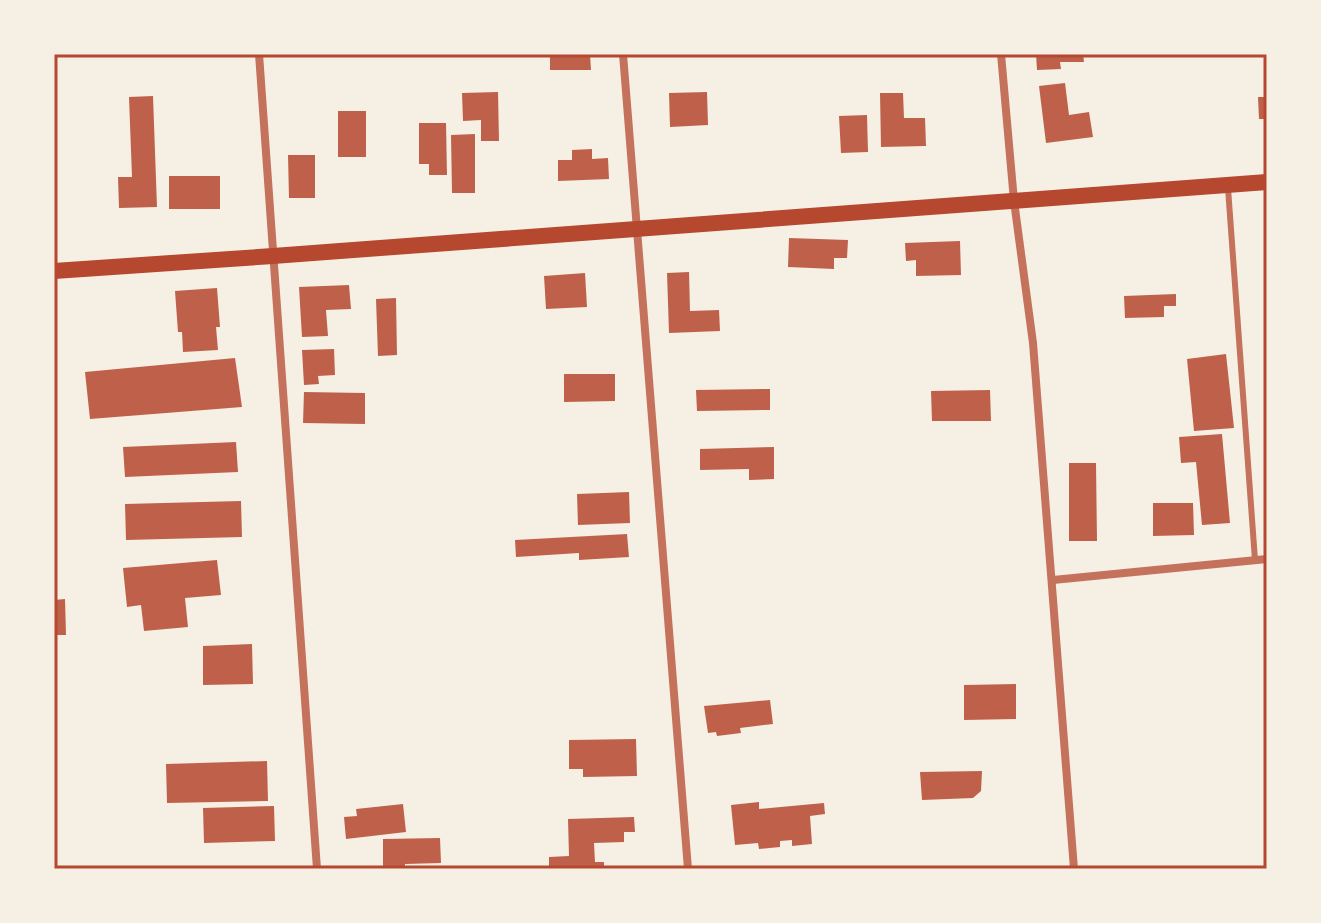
<svg xmlns="http://www.w3.org/2000/svg" width="1321" height="923" font-family="'Varela Round',sans-serif">
<style>
.building{fill:#bf614a}
.lines{fill:none;stroke-linecap:round;stroke-linejoin:round}
.service{stroke:#c5725c;stroke-width:6}
.minor{stroke:#c5725c;stroke-width:8}
.secondary{stroke:#b5482f;stroke-width:16}
.neatline{fill:none;stroke:#b5482f;stroke-width:3}
</style>
<rect width="100%" height="100%" fill="#f6efe4"/>
<g class="building">
<polygon points="550,54 590,54 591,70 550,70"/>
<polygon points="1036,54 1083,54 1084,62 1060,62 1061,69 1037,70"/>
<polygon points="1065,83 1069,115 1089,112 1093,137 1046,143 1039,86"/>
<polygon points="498,92 499,141 481,141 481,120 463,121 462,93"/>
<polygon points="707,92 708,125 670,127 669,93"/>
<polygon points="880,93 903,93 904,118 925,118 926,146 881,147"/>
<polygon points="153,96 157,207 119,208 118,177 132,177 129,97"/>
<polygon points="1258,97 1267,97 1267,119 1259,119"/>
<rect x="338" y="111" width="28" height="46"/>
<polygon points="867,115 868,152 841,153 839,116"/>
<polygon points="419,123 446,123 447,175 429,175 429,164 419,164"/>
<polygon points="475,134 475,193 452,193 451,135"/>
<polygon points="592,149 592,159 608,158 609,179 558,181 558,160 572,160 572,150"/>
<polygon points="288,155 315,155 315,198 289,198"/>
<rect x="169" y="176" width="51" height="33"/>
<polygon points="789,238 848,240 847,258 834,258 834,269 788,267"/>
<polygon points="960,241 961,275 916,276 916,260 906,261 905,243"/>
<polygon points="689,272 690,311 719,310 720,331 669,333 667,273"/>
<polygon points="585,273 587,307 546,309 544,276"/>
<polygon points="349,285 351,309 326,310 328,336 302,337 299,287"/>
<polygon points="217,288 220,327 216,327 218,350 183,352 182,332 178,332 175,291"/>
<polygon points="1176,294 1176,306 1164,306 1164,317 1125,318 1124,296"/>
<polygon points="396,298 397,355 378,356 376,299"/>
<polygon points="334,349 335,375 318,376 319,384 304,385 302,350"/>
<polygon points="1226,354 1234,428 1194,431 1187,359"/>
<polygon points="235,358 242,407 90,419 85,372"/>
<polygon points="564,374 615,374 615,401 564,402"/>
<polygon points="770,389 770,410 697,411 696,390"/>
<polygon points="990,390 991,421 932,421 931,391"/>
<polygon points="304,392 365,393 365,424 303,423"/>
<polygon points="1222,434 1230,523 1202,525 1196,462 1181,463 1179,437"/>
<polygon points="236,442 238,472 125,477 123,447"/>
<polygon points="774,447 774,479 749,480 749,469 700,470 700,449"/>
<polygon points="1069,463 1096,463 1097,541 1069,541"/>
<polygon points="629,492 630,523 578,525 577,494"/>
<polygon points="241,501 242,537 126,540 125,504"/>
<polygon points="1153,503 1193,503 1194,535 1153,536"/>
<polygon points="627,534 629,557 579,560 579,553 516,557 515,540"/>
<polygon points="217,560 221,595 185,598 188,627 144,631 141,605 127,607 123,568"/>
<polygon points="65,599 66,635 54,635 54,600"/>
<polygon points="252,644 253,684 203,685 203,646"/>
<polygon points="1016,684 1016,719 964,720 964,685"/>
<polygon points="770,700 773,724 740,728 741,733 717,736 716,732 708,733 704,706"/>
<polygon points="636,739 637,776 583,777 583,769 569,769 569,740"/>
<polygon points="267,761 268,801 167,803 166,764"/>
<polygon points="982,771 981,791 973,798 922,800 920,772"/>
<polygon points="759,802 759,809 824,803 825,814 810,816 812,844 792,846 792,840 780,841 780,847 759,849 758,843 735,845 731,805"/>
<polygon points="403,804 406,832 346,839 344,817 357,816 356,809"/>
<polygon points="274,806 275,841 204,843 203,808"/>
<polygon points="634,817 635,832 624,832 624,842 594,843 595,862 604,862 604,869 549,869 549,857 569,856 568,819"/>
<polygon points="440,838 441,863 405,864 405,869 383,869 383,839"/>
</g>
<g class="lines">
<polyline class="service" points="1228,188 1255,560"/>
<g class="minor">
<polyline points="259,54 317,869"/>
<polyline points="623,54 688,869"/>
<polyline points="1001,54 1014,201 1033,343 1074,869"/>
<polyline points="1053,580 1267,559"/>
</g>
<polyline class="secondary" points="54,271 273,256 1267,182"/>
</g>
<rect width="1321" height="923" fill="none" stroke="#f6efe4" stroke-width="112"/>
<rect x="56" y="56" width="1209" height="811" class="neatline"/>
</svg>
